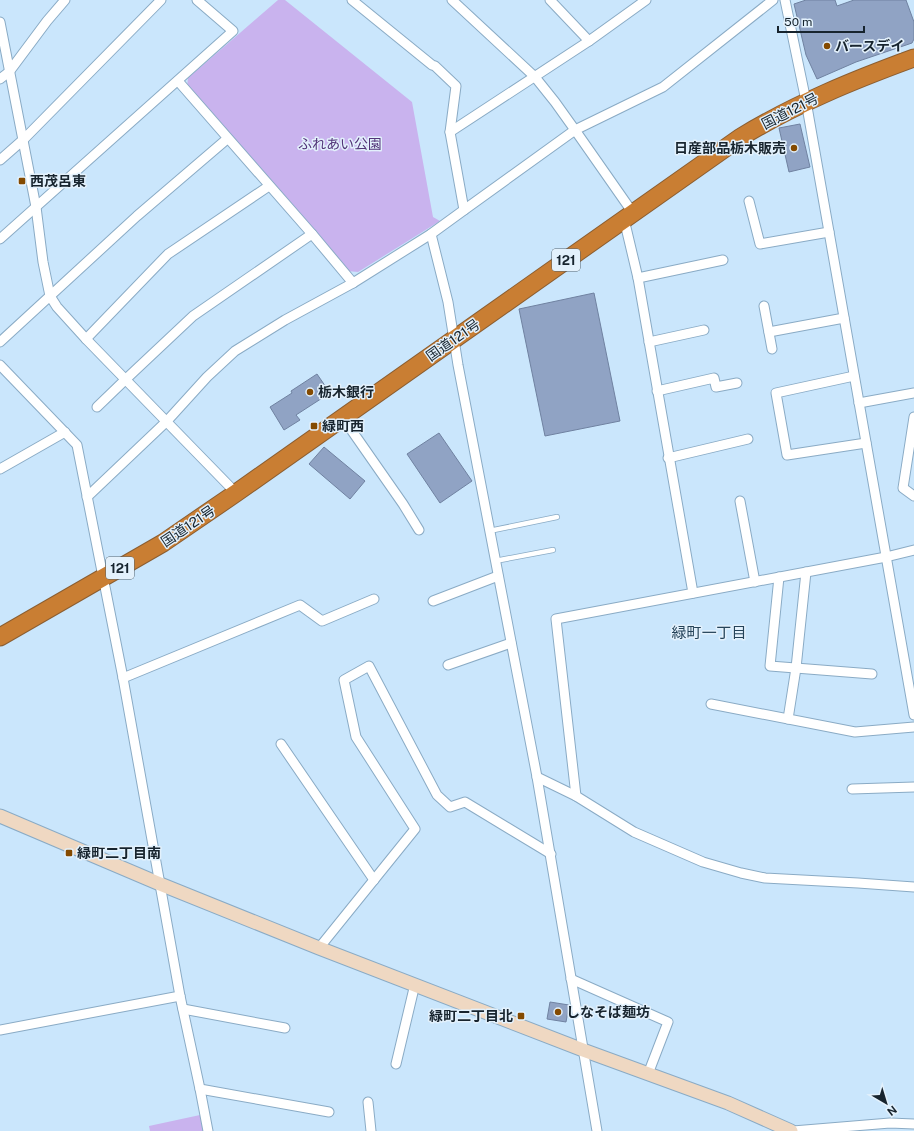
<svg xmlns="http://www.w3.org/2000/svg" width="914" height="1131" font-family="'Public Sans','Noto Sans JP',sans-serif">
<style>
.green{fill:#c9b3ee}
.building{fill:#90a3c4;stroke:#7082a1}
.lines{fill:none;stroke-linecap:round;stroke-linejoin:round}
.lane-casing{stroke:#8aabc5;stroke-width:6}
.street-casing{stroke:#8aabc5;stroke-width:11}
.secondary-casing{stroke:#8aabc5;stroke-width:15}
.highway-casing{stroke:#8b5e31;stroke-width:19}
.lane{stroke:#fff;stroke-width:4.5}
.street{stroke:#fff;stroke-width:9}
.secondary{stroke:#efd8c2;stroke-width:13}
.highway{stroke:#c97e33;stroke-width:17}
.poi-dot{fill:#844a00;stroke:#e3f1fc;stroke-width:1.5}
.labels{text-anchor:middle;stroke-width:3;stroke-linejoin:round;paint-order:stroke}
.shield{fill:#e3f1fc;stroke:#54626c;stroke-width:1}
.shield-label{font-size:13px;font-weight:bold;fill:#17242e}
.poi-label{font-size:14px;font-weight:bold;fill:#17242e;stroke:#e3f1fc;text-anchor:start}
.street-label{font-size:14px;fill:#17242e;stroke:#e3f1fc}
.park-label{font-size:14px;fill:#523378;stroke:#e3f1fc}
.neighbourhood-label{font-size:15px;fill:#254359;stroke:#e3f1fc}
</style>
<rect width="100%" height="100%" fill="#cae6fc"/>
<g class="green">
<polygon points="278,0 285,0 412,102 433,217 440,221 358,272 347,271 187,87 188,78"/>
<polygon points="200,1115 203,1131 150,1131 149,1126"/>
</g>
<g class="building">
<polygon points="806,0 835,0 837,6 854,0 906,0 914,22 914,39 912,43 856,62 817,79 806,55 794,4"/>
<polygon points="800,124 810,167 789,172 779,128"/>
<polygon points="594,293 620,421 545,436 519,309"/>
<polygon points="317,374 330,393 296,415 300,420 284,430 270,407 292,393 291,391"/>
<polygon points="439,433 472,481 440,503 407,454"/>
<polygon points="324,447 365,481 350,499 309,464"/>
<polygon points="550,1002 569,1005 566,1022 547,1019"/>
</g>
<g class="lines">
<defs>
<g id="lane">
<polyline points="489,531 557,517"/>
<polyline points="495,561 553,550"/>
</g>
<g id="street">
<polyline points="352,0 432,65 435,66 456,86 450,132 464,210"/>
<polyline points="452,0 535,77 555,102 575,130 633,213"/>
<polyline points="550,0 589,41"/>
<polyline points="785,0 806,101 914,715"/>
<polyline points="0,22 36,207 43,262 50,296 57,307 86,339 236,493"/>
<polyline points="0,79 9,72 47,21 65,0"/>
<polyline points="178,81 312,234 353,283"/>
<polyline points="450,132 589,41 646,0"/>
<polyline points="0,160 24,139 161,0"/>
<polyline points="749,201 760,244 829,232"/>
<polyline points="624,219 638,278 693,593"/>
<polyline points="431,234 448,302 458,365 537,777 597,1131"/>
<polyline points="0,239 233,31 197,0"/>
<polyline points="638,278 723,260"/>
<polyline points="764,306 772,349"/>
<polyline points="769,332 844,318"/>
<polyline points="86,339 168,254 269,186"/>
<polyline points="0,342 137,216 227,139"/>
<polyline points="649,342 704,330"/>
<polyline points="0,365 77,445 123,678 180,996 200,1089 208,1131"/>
<polyline points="854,376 776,393 787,455 866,443"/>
<polyline points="657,391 714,378 716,387 737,383"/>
<polyline points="859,403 914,393"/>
<polyline points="97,407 126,379 193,316 312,234"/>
<polyline points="914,417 903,488 914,496"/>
<polyline points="343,418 403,504 419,530"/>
<polyline points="668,458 748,439"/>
<polyline points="0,469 65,432"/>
<polyline points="87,497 167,421 207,377 235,351 285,320 353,283 431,234 464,210 575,130 663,87 773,0"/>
<polyline points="740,501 755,582"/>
<polyline points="779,577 770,666 872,674"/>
<polyline points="433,601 498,576"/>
<polyline points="448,665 511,643"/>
<polyline points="123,678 300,605 322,621 374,599"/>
<polyline points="711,704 855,732 914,727"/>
<polyline points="788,719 796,668 806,572"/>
<polyline points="281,744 374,880"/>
<polyline points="537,777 576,796 634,832 703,862 741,873 765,878 858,883 914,887"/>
<polyline points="852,789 914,787"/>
<polyline points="576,796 556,619 886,557 914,550"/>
<polyline points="319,948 415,829 356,737 344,680 369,666 437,795 450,807 465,802 551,854"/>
<polyline points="571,979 668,1022 648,1074"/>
<polyline points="183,1009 285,1028"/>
<polyline points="0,1030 180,996"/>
<polyline points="396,1064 415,984"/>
<polyline points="200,1089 329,1112"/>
<polyline points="368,1102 371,1131"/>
<polyline points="793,1131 890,1123 914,1124"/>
</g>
<polyline id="secondary" points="0,816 160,884 319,948 583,1050 728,1103 791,1131"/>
<path id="highway" d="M0,637l163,-94 73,-50 505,-356c54,-33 113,-57 173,-79"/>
</defs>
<use href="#lane" class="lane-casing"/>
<use href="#street" class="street-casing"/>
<use href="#secondary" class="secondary-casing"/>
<use href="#highway" class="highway-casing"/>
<use href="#lane" class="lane"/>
<use href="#street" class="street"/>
<use href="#secondary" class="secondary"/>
<use href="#highway" class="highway"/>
</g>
<g class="poi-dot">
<circle cx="827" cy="46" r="4"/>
<circle cx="794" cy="148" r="4"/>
<rect x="18" y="177" width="8" height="8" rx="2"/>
<circle cx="310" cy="392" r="4"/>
<rect x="310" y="422" width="8" height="8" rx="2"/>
<rect x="65" y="849" width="8" height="8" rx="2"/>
<circle cx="558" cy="1012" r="4"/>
<rect x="517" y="1012" width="8" height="8" rx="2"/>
</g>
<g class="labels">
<g class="shield">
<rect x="552" y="249" width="28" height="22" rx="3"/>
<rect x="106" y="557" width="28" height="22" rx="3"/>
</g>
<g class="shield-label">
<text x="566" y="265">121</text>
<text x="120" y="573">121</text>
</g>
<g class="poi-label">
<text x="835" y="51">バースデイ</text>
<text x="786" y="153" text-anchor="end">日産部品栃木販売</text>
<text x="30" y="186">西茂呂東</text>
<text x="318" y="397">栃木銀行</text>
<text x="322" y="431">緑町西</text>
<text x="77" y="858">緑町二丁目南</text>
<text x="566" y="1017">しなそば麺坊</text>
<text x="513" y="1021" text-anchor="end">緑町二丁目北</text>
</g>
<g class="street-label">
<text transform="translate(790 111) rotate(-27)" y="5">国道121号</text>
<text transform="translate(453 340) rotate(-35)" y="5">国道121号</text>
<text transform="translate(188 526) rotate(-34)" y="5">国道121号</text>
</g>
<g class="park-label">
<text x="340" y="149">ふれあい公園</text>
</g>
<g class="neighbourhood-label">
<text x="709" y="638">緑町一丁目</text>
</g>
</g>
<g transform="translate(886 1103) rotate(142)" stroke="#e3f1fc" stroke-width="3" paint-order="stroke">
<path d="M0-3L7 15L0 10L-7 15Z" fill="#17242e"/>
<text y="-6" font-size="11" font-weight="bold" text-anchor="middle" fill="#17242e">N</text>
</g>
<path d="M778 26v6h86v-6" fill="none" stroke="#17242e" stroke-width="2"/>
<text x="784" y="26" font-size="12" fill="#17242e" stroke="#e3f1fc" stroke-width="3" paint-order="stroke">50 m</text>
</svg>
